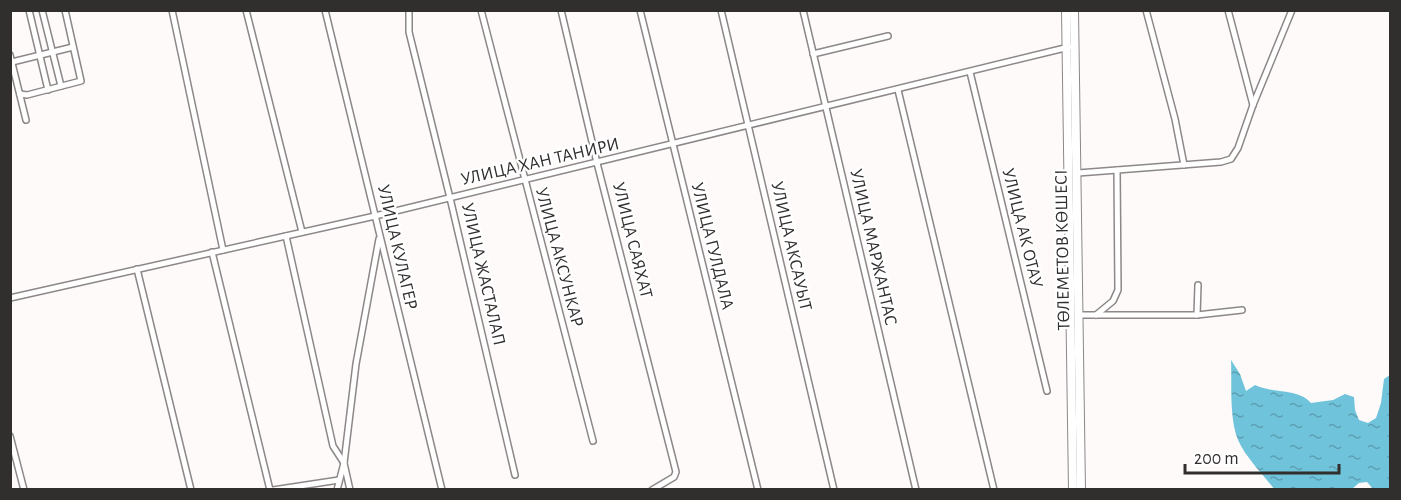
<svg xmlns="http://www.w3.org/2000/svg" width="1401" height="500" font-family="'Alegreya Sans',sans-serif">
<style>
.water{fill:url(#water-ripples)}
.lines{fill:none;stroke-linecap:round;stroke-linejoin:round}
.street-casing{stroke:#8c8887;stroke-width:8}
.primary-casing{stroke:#8c8887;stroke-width:10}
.street{stroke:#fff;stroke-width:5}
.primary{stroke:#fff;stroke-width:8}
.labels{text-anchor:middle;stroke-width:4.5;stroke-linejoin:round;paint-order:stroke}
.street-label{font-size:18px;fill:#312f2e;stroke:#fff}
</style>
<defs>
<pattern id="water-ripples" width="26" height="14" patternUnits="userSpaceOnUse" patternTransform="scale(1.5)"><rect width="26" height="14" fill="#6fc3da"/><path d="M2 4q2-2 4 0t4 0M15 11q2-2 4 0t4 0" fill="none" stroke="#5c9fb1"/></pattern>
</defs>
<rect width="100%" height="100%" fill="#fefafa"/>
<path class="water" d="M1231,360l9,14 6,17 9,-6c18,9 43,3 56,18l22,-3 12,-6 9,3 1,13 4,10 9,3 8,-5 5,-15 3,-24 6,-4v114h-17l-6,-7 -8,1 -7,6h-78c-11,-15 -28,-31 -36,-49 -9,-22 -6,-56 -7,-80z"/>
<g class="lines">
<defs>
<g id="street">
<polyline points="29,10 48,90"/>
<polyline points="42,10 61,86"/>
<polyline points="172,10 223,250"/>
<polyline points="246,10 302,232"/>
<polyline points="325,10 442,490"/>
<polyline points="409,10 409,32 450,198 515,475"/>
<polyline points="481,10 593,441"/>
<polyline points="561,10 597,163 673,460 676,472 674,477 652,490"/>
<polyline points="640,10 758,490"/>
<polyline points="721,10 834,490"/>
<polyline points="803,10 916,490"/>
<polyline points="1146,10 1175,119 1184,165"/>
<polyline points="1228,10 1253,105"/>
<polyline points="813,54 888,36"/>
<polyline points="10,55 26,120"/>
<polyline points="12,62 73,47"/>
<polyline points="970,72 1047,391"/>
<polyline points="898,90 994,490"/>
<polyline points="20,94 27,95 81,81 65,10"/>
<polyline points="1078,173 1221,162 1231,159 1238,148 1253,105 1292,10"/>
<polyline points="286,236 333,446 344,463 350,490"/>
<polyline points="212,252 270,490"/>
<polyline points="137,269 191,490"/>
<polyline points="10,298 375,216 1069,47"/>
<polyline points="1078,315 1197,315 1242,310"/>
<polyline points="1096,315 1113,301 1118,290 1117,170"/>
<polyline points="1197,315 1198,285"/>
<polyline points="10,436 24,490"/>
<polyline points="273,490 339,480"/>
<polyline points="337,490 344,463 356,364 379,239"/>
</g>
<g id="primary">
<polyline points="1066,10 1073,490"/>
<polyline points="1074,10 1081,490"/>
</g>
</defs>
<use href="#street" class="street-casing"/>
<use href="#primary" class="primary-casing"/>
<use href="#street" class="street"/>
<use href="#primary" class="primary"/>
</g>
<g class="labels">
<g class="street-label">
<text transform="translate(540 161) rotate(-13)" y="6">УЛИЦА ХАН ТАНИРИ</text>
<text transform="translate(1023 228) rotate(76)" y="6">УЛИЦА АК ОТАУ</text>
<text transform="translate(633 240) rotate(76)" y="6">УЛИЦА САЯХАТ</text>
<text transform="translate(713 246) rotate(76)" y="6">УЛИЦА ГУЛДАЛА</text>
<text transform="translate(792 246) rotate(77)" y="6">УЛИЦА АКСАУЫТ</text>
<text transform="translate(398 247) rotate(77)" y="6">УЛИЦА КУЛАГЕР</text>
<text transform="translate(874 247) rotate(77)" y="6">УЛИЦА МАРЖАНТАС</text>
<text transform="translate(1062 250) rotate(-91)" y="6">ТӨЛЕМЕТОВ КӨШЕСІ</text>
<text transform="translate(560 257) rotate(75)" y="6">УЛИЦА АКСУНКАР</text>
<text transform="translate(484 274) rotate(77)" y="6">УЛИЦА ЖАСТАЛАП</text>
</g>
</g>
<rect width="1401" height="500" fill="none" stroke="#312f2e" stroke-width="24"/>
<path d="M1185 464v9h154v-9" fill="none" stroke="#312f2e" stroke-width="3"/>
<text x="1194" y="464" font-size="18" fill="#312f2e" stroke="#ffffff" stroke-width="4.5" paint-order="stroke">200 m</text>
</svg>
